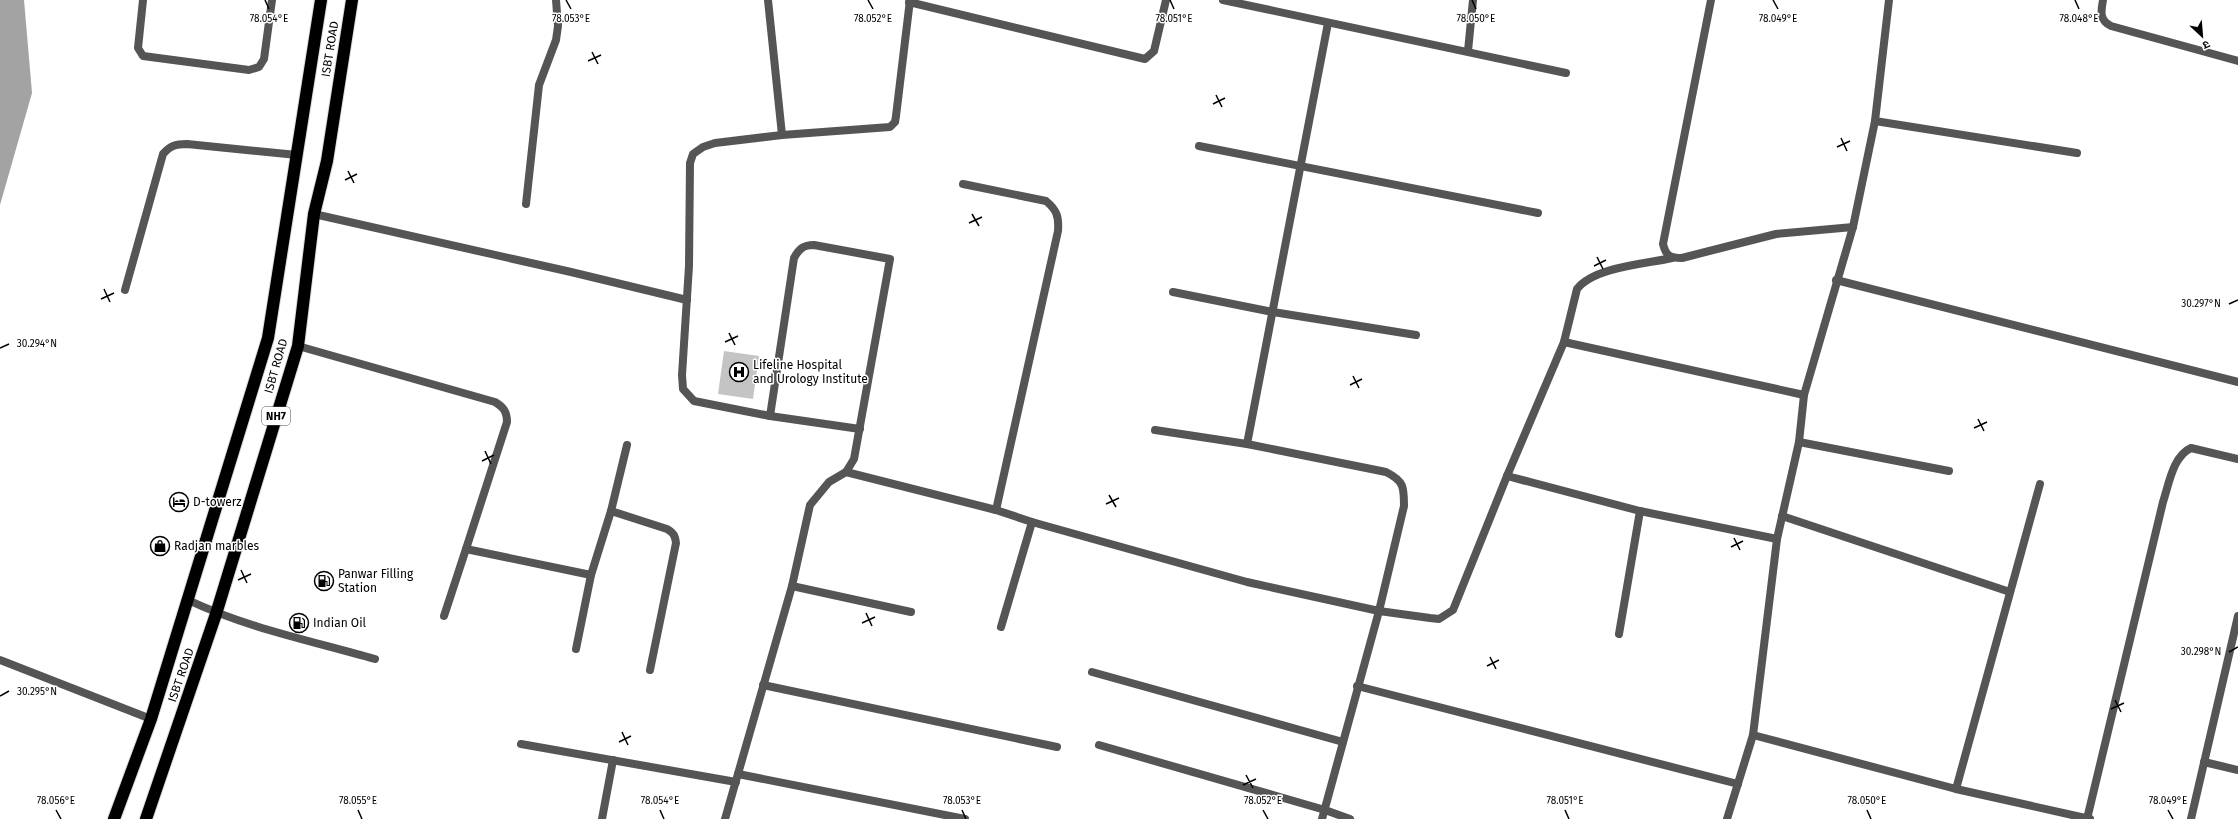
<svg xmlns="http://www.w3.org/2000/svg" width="2238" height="819" font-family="'Fira Sans','Noto Sans Devanagari',sans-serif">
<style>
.water{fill:#a3a3a3}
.building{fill:#c4c4c4}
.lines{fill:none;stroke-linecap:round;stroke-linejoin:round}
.highway-casing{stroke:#dbdbdb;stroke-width:14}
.lane{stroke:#555;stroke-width:8}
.street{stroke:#555;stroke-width:8}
.highway{stroke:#000;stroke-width:12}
.ticks{fill:none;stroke:#000;stroke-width:1.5}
.labels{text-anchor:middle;stroke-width:3;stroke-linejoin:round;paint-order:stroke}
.shield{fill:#fff;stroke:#4c4c4c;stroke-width:1}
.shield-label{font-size:11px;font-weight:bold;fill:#000}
.street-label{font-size:12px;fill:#000;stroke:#fff}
.poi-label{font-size:12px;fill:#000;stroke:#fff;text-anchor:start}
.ticks-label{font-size:10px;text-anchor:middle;fill:#000;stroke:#fff;stroke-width:3;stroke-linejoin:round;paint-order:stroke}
</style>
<rect width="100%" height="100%" fill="#fff"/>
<polygon class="water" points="0,0 24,0 32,93 0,205"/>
<polygon class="building" points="724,351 759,356 753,399 718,394"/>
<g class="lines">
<defs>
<g id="highway">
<polyline points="114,819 151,719 268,338 321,0"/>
<polyline points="146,819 216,614 298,346 314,214 327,161 352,0"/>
</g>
</defs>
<use href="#highway" class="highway-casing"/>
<g class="lane">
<polyline points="143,0 138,48 143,56 249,70 259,67 264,59 272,0"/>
<path d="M125,290l38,-136c7,-8 12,-10 24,-10l110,11"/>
</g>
<g class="street">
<polyline points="768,0 782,135"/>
<polyline points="1223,0 1566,73"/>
<path d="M1711,0l-48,244c3,12 7,14 19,14l94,-24 77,-7"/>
<path d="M2103,0c-2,11 -4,20 8,26l127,35"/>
<polyline points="909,2 1145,59 1154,51 1166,0"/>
<polyline points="1468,51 1473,0"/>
<polyline points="1875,121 2077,153"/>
<polyline points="1199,146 1538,213"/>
<path d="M963,184l83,17c11,9 13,16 12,30l-62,279"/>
<polyline points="526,204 539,85 556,40 558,26 556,0"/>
<polyline points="314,214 571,272 687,300"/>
<polyline points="1836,280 2238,382"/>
<polyline points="1173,292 1273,312 1416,335"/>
<polyline points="1564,342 1804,395"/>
<path d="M298,346l197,56c8,5 12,9 12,20l-41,127"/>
<polyline points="860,429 770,416 694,401 683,389 682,375 689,266 690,163 693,154 703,147 715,143 782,135 890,127 895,122 896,116 910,0"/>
<path d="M1155,430l92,14 139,28c18,9 18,15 18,34l-25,105 -57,208"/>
<polyline points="1799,442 1949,471"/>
<polyline points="1247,444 1328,23"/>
<path d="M846,472l150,38 36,12 215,60 132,29 51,7 9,1 14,-9 54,-134 57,-134 13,-53c17,-22 68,-25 95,-31"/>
<polyline points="1507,476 1640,511 1777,539"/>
<polyline points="611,511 627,445"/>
<polyline points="1782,516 2010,592"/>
<polyline points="792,586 911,612"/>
<path d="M188,600c59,28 124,41 187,59"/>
<path d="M444,616l22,-67 125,26 20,-64 56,18c7,4 8,7 9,14l-26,127"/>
<polyline points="1001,627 1032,522"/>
<polyline points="1619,634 1640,511"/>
<polyline points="576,649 591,575"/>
<polyline points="0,660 151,719"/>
<polyline points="1092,672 1343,742"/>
<polyline points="763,685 1057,747"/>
<polyline points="1357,686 1738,784"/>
<polyline points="1753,735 1956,789 2090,819"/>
<polyline points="521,744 736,782"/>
<polyline points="1099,745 1325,810 1350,819"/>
<polyline points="2204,762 2238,770"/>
<polyline points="738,774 965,819"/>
<polyline points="1956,789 2040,484"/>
<polyline points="602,819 613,760"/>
<path d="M725,819l67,-233 18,-81 19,-23 17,-10 8,-13 36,-200 -76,-14c-11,0 -15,4 -20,13l-24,158"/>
<polyline points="1727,819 1753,735 1777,539 1799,442 1804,395 1853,227 1875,121 1889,0"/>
<path d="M2087,819l76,-317c6,-18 10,-46 28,-54l47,11"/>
<polyline points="2191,819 2238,616"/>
</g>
<use href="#highway" class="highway"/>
</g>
<path class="ticks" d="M265,0l4,9M566,0l5,9M868,0l5,9M1170,0l4,9M1472,0l4,9M1773,0l5,9M2075,0l4,9M592,52l6,12M588,61l13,-6M1216,95l6,12M1213,104l12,-6M1841,138l6,13M1837,147l13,-6M348,171l6,12M345,180l12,-6M972,214l7,12M969,223l13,-6M1597,257l6,12M1594,266l12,-6M104,289l6,13M101,299l13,-6M2229,304l9,-4M729,333l6,12M725,342l13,-6M0,348l9,-4M1353,376l6,12M1350,385l12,-6M1978,419l6,12M1974,428l13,-6M485,451l6,13M482,461l12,-6M1109,495l7,12M1106,504l13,-6M1734,538l6,12M1731,547l12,-6M241,570l6,13M238,580l13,-6M866,613l6,13M862,623l13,-6M2229,652l9,-5M1490,657l6,12M1487,666l12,-6M0,696l9,-5M2115,700l6,12M2111,709l13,-6M622,732l6,13M619,742l12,-6M1246,775l7,13M1243,785l13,-6M56,810l5,9M358,810l4,9M660,810l4,9M962,810l4,9M1263,810l5,9M1565,810l4,9M1867,810l4,9M2168,810l5,9"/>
<defs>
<symbol id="hospital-ring" viewBox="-11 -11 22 22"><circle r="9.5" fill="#fff" stroke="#000" stroke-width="1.5"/><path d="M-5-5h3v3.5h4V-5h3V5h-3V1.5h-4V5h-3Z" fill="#000"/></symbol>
<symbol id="hotel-ring" viewBox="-11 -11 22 22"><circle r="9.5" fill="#fff" stroke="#000" stroke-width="1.5"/><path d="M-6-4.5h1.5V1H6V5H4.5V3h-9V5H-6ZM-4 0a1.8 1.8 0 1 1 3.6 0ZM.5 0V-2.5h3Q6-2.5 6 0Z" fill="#000"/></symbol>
<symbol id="shop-ring" viewBox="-11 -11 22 22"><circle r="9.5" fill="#fff" stroke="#000" stroke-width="1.5"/><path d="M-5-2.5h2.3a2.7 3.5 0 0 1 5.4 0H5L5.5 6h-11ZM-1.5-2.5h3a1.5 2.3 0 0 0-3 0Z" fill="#000"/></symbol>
<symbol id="fuel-ring" viewBox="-11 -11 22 22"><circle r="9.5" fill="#fff" stroke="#000" stroke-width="1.5"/><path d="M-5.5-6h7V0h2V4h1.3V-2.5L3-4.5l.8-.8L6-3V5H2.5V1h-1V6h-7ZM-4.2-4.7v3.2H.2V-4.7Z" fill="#000"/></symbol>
</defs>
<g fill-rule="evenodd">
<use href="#hospital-ring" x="728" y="361" width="22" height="22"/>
<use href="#hotel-ring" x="168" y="491" width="22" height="22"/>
<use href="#shop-ring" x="149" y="535" width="22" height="22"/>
<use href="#fuel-ring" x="313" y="570" width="22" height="22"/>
<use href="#fuel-ring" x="288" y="612" width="22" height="22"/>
</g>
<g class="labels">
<rect class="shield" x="262" y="407" width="28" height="18" rx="3"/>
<g class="shield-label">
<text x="276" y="420">NH7</text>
</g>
<g class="street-label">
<text transform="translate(330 49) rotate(-81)" y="4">ISBT ROAD</text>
<text transform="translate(276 366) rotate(-74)" y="4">ISBT ROAD</text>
<text transform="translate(181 675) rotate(-71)" y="4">ISBT ROAD</text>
</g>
<g class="poi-label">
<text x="753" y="369">Lifeline Hospital<tspan x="753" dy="14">and Urology Institute</tspan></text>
<text x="193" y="506">D-towerz</text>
<text x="174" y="550">Radjan marbles</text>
<text x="338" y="578">Panwar Filling<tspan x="338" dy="14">Station</tspan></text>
<text x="313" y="627">Indian Oil</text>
</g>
</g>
<g class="ticks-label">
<text x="269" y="22">78.054°E</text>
<text x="571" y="22">78.053°E</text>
<text x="873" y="22">78.052°E</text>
<text x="1174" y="22">78.051°E</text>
<text x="1476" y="22">78.050°E</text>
<text x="1778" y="22">78.049°E</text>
<text x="2079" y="22">78.048°E</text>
<text x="2201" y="307">30.297°N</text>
<text x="37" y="347">30.294°N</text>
<text x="2201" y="655">30.298°N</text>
<text x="37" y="695">30.295°N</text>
<text x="56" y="804">78.056°E</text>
<text x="358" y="804">78.055°E</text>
<text x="660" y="804">78.054°E</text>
<text x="962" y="804">78.053°E</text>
<text x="1263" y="804">78.052°E</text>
<text x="1565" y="804">78.051°E</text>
<text x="1867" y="804">78.050°E</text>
<text x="2168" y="804">78.049°E</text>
</g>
<g transform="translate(2202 36) rotate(154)" stroke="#ffffff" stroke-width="3" paint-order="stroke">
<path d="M0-3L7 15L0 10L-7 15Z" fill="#000000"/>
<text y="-6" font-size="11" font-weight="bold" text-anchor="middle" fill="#000000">उ</text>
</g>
</svg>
